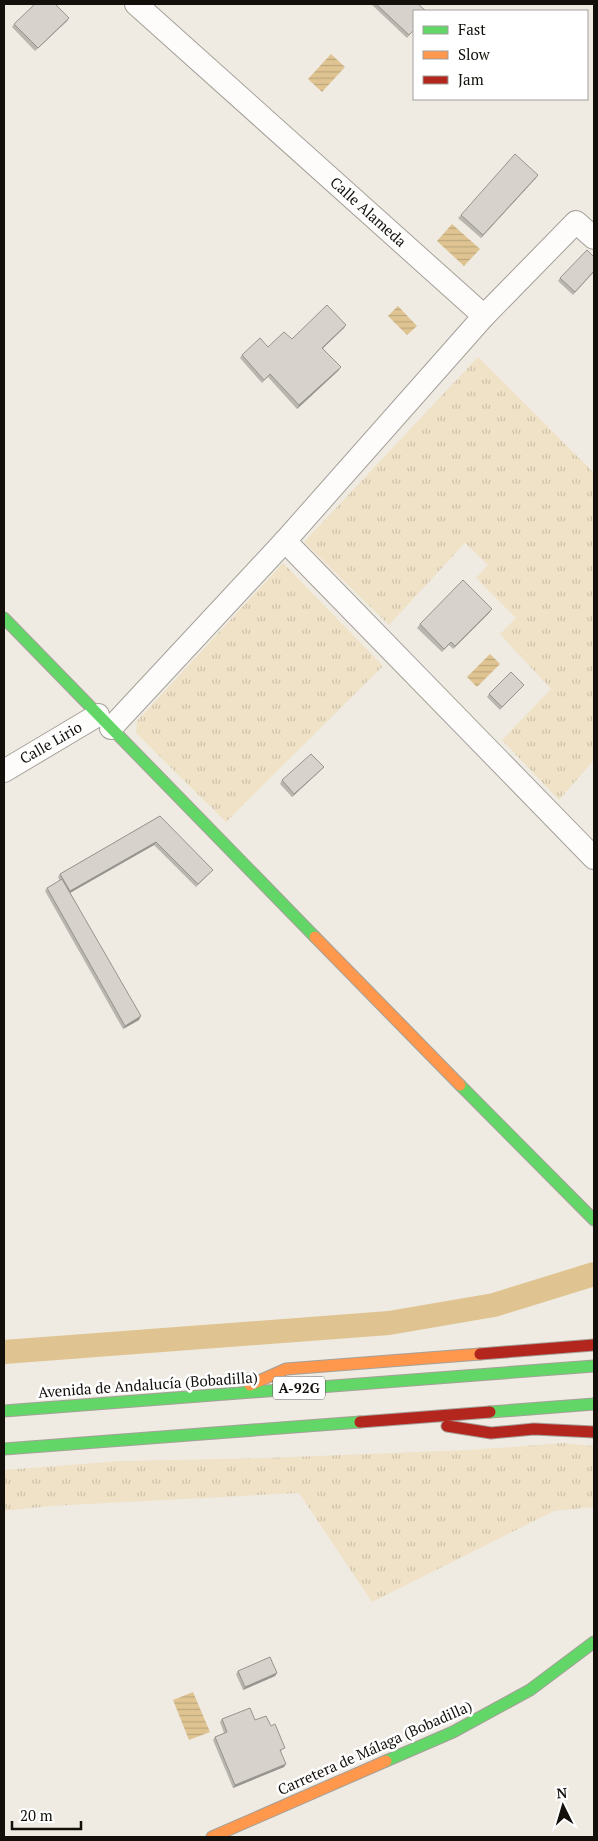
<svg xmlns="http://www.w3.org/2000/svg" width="598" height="1841" font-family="'PT Serif',serif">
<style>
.grass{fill:url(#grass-tufts)}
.water{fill:url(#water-rules)}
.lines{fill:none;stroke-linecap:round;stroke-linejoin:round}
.canal{stroke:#dfc492;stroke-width:24}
.street-casing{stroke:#a4a099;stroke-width:24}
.fast-casing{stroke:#a4a099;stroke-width:13}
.slow-casing{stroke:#a4a099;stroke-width:13}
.jam-casing{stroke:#a4a099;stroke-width:13}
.street{stroke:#fdfcfb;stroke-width:22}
.fast{stroke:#63d668;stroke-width:11}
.slow{stroke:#ff974d;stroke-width:11}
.jam{stroke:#b3261e;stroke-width:11}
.wall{fill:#b9b5af}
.shaded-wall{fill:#96948f}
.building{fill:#d7d3cc;stroke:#96948f}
.labels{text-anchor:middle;stroke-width:5;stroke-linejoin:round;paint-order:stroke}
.shield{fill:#fff;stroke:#5a5854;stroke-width:1}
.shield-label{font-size:14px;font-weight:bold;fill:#13100b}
.street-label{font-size:15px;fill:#13100b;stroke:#fff}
</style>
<defs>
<pattern id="grass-tufts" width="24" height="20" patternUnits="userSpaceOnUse" patternTransform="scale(1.25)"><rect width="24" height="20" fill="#f0e2c7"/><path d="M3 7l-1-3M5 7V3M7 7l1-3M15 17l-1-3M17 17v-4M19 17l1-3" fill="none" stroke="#cdc1aa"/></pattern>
<pattern id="water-rules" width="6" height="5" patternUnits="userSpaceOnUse" patternTransform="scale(1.25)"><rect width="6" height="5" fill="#dfc492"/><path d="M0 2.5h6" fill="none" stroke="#bea77d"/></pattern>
</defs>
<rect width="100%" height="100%" fill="#efebe2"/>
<g class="grass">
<polygon points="478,357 594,473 594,760 559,800 502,740 551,689 500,634 516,618 476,578 488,565 465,543 389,625 304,542"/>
<polygon points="283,563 383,666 226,822 136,733 137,721"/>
<polygon points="564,1443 594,1446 594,1507 554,1511 372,1602 299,1493 50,1506 4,1511 4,1470 120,1461 267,1458 469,1450"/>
</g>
<g class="water">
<polygon points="331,54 345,67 322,92 308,79"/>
<polygon points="452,224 480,249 464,266 437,241"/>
<polygon points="398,306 417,326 407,335 388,316"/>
<polygon points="490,654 500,664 477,687 467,677"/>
<polygon points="193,1692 210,1732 189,1740 173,1700"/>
</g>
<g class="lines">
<polyline class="canal" points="4,1352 389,1323 494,1305 594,1274"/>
<defs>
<g id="street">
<polyline points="136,4 484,316"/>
<polyline points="285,541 594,858"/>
<polyline points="111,728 285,541 484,316 576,222 594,238"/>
<polyline points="4,771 98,715"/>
</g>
<g id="fast">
<polyline points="4,618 315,937"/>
<polyline points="460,1085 594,1220"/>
<polyline points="4,1411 594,1366"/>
<polyline points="490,1412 594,1404"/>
<polyline points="4,1449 360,1422"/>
<polyline points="386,1761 453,1732 530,1690 594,1642"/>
</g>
<g id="slow">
<polyline points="315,937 460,1085"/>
<polyline points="250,1385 286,1369 480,1354"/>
<polyline points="212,1837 386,1761"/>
</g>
<g id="jam">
<polyline points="480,1354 594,1345"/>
<polyline points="360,1422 490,1412"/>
<polyline points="447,1426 491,1433 534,1429 594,1432"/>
</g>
</defs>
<use href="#street" class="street-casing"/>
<use href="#fast" class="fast-casing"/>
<use href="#slow" class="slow-casing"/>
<use href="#jam" class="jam-casing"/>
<use href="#street" class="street"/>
<use href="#fast" class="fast"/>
<use href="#slow" class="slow"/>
<use href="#jam" class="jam"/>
</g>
<g class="wall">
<polygon points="371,4 418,4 414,30 407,38"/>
<polygon points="67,21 35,51 12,27 14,24"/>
<polygon points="536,178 481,238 458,218 461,215"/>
<polygon points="594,257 594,272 573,295 558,281 560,278"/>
<polygon points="346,325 344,328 323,348 339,370 297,409 268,377 262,383 240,358 242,355 292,339"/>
<polygon points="490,612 453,649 449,645 442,652 417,628 420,624"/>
<polygon points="524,685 500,710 487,697 489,694"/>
<polygon points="324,767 321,770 292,797 280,784 282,780"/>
<polygon points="160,816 210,873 196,887 154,845 70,893 139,1020 123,1029 45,891 47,888 60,881 58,877 60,874"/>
<polygon points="238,1671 277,1673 275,1676 243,1690 236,1674"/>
<polygon points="222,1719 255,1720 282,1751 281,1751 284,1767 233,1788 213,1740 215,1737 224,1733 220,1722"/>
</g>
<g class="shaded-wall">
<polygon points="69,18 67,21 35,51 38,48"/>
<polygon points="538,175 536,178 481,238 483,235"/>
<polygon points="346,325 344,328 320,351 322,348"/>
<polygon points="341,367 339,370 297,409 299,405"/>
<polygon points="492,609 490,612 453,649 455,646"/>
<polygon points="324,767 321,770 292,797 294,794"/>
<polygon points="156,842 154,845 68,894 70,891"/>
<polygon points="141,1016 139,1020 123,1029 125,1026"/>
<polygon points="277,1673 275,1676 243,1690 245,1687"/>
<polygon points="286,1764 284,1767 233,1788 235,1785"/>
</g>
<g class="building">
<polygon points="35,4 55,4 69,18 38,48 14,24"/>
<polygon points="376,4 418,4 426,11 414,11 414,30 409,35"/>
<polygon points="515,154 538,175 483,235 461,215"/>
<polygon points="587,250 594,257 594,271 575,292 560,278"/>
<polygon points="327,305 346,325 322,348 341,367 299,405 270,374 264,380 242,355 260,338 268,347 284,332 292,339"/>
<polygon points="463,580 492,609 455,646 451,642 444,649 420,624"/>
<polygon points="511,672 524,685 502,707 489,694"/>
<polygon points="311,754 324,767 294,794 282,780"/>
<polygon points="160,816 213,870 198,884 156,842 70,891 60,874"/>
<polygon points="62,879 141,1016 125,1026 47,888"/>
<polygon points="270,1657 277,1673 245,1687 238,1671"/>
<polygon points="250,1708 255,1720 266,1716 271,1726 275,1724 285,1748 280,1750 286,1764 235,1785 215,1737 227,1732 222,1719"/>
</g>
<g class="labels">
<rect class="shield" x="273" y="1376.5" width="52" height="23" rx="4"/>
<g class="shield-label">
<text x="299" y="1393">A-92G</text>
</g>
<g class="street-label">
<text transform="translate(368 212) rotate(42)" y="5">Calle Alameda</text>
<text transform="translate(51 743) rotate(-30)" y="5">Calle Lirio</text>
<text transform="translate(148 1385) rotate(-4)" y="5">Avenida de Andalucía (Bobadilla)</text>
<text transform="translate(375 1748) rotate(-24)" y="5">Carretera de Málaga (Bobadilla)</text>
</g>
</g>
<rect width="598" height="1841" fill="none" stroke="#13100b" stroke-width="10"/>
<rect x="413" y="10" width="175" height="90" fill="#ffffff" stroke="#a19f9d"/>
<rect x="423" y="26" width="25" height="8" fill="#63d668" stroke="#a19f9d"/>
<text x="458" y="35" font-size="15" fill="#13100b">Fast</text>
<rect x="423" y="51" width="25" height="8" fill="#ff974d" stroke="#a19f9d"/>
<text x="458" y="60" font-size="15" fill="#13100b">Slow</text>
<rect x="423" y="76" width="25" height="8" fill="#b3261e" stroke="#a19f9d"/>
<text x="458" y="85" font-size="15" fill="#13100b">Jam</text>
<g transform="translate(563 1806) rotate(355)" stroke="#ffffff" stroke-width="4" paint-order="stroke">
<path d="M0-4L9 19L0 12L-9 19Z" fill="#13100b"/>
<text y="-8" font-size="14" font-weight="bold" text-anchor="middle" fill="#13100b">N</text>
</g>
<path d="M12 1821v8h69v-8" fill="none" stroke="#13100b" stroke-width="2.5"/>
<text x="20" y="1821" font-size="15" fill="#13100b" stroke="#ffffff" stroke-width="4" paint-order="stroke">20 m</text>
</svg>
